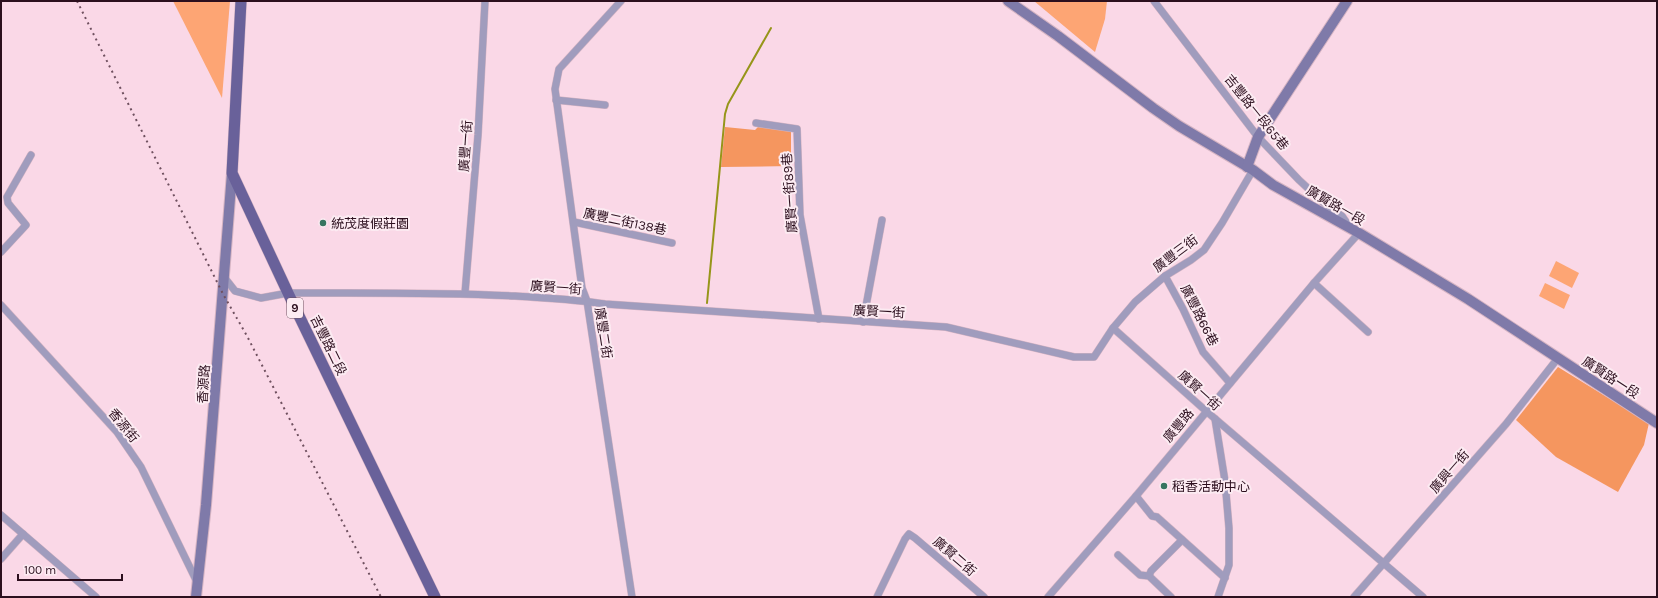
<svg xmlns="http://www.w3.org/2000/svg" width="1658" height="598" font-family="Karla,'Noto Sans TC',sans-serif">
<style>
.green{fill:#fda574}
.forest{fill:#f5965f}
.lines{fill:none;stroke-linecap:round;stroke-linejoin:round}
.stream{stroke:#969519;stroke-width:2}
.street-casing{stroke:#d5b4c3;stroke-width:8}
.secondary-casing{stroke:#d5b4c3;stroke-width:12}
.primary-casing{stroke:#d5b4c3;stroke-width:12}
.street{stroke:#a09cbd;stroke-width:7}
.secondary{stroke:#7f7aa9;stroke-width:10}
.primary{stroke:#69619a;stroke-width:11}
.rail{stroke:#6f505f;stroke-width:2;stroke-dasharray:2 4;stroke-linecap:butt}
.poi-dot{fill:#377460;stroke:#fcebf2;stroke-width:1.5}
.labels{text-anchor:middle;stroke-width:4;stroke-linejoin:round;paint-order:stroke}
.shield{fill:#fcebf2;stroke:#6a515e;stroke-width:1}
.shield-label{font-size:12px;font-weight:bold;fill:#2c0f1e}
.street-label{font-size:13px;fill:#2c0f1e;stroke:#fcebf2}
.poi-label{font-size:13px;fill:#2c0f1e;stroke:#fcebf2;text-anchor:start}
</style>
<rect width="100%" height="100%" fill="#fad8e7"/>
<g class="green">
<polygon points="173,1 230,1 222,98"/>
<polygon points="1034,1 1107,1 1105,19 1095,52"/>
<polygon points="1556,261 1579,273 1572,288 1549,276"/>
<polygon points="1545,283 1570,295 1564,309 1539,296"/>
</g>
<g class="forest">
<polygon points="725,127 755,130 758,127 791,130 791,166 721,167"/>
<polygon points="1558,367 1649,423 1644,445 1618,492 1556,457 1516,420"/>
</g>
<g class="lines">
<polyline class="stream" points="707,303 725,114 728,104 771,28"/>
<defs>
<g id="street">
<polyline points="621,1 559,69 555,89 582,288 587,301 632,597"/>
<polyline points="1154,1 1258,137 1299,180 1325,204 1342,216 1349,226"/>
<polyline points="556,100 605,105"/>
<polyline points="756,123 797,129 800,215 819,319"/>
<polyline points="574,222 672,243"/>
<polyline points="1,252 26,225 8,203 7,197 31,155"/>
<polyline points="1165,276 1183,309 1203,352 1230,383"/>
<path d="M224,277l11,14 26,7 27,-5c76,0 151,-1 227,3 30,2 61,3 90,8l341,23 128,30h20l19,-29 22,-26 30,-26 26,-16 13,-10 18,-27 31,-53"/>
<polyline points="1314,283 1368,332"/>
<polyline points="465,293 478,135 485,1"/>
<polyline points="1,305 117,432 141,467 197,582"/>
<polyline points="863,322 882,220"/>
<polyline points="1113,328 1206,411 1423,597"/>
<polyline points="1215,419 1225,481 1229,528 1229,565 1218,597"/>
<polyline points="1136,496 1152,516 1157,517 1225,578"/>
<polyline points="1,515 96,597"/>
<polyline points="1118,555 1140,575 1149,576 1171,597"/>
<polyline points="1,559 23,534"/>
<polyline points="1149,576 1151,571 1182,540"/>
<polyline points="877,597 905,539 909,534 915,538 984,597"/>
<polyline points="1048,597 1136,496 1314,283 1359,233"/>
<polyline points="1354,597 1506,424 1558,358"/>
</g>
<g id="secondary">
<polyline points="1008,1 1058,36 1153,108 1179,126 1253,170 1273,185 1359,233 1468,299 1657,423"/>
<polyline points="1247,167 1258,137 1347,1"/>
<polyline points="196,597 206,505 232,173"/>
</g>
<polyline id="primary" points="241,1 232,173 288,293 435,597"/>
</defs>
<use href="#street" class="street-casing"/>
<use href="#secondary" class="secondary-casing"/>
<use href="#primary" class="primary-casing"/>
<use href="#street" class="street"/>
<use href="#secondary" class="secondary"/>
<use href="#primary" class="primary"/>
<polyline class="rail" points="77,1 223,294 247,336 381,597"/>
</g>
<g class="poi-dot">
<circle cx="323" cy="223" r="4"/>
<circle cx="1164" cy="486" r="4"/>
</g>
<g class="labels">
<rect class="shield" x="287" y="298" width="16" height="20" rx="3"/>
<g class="shield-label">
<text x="295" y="312">9</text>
</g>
<g class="street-label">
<text transform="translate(1257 112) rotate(51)" y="5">吉豐路一段65巷</text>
<text transform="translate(465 146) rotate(-86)" y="5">廣豐一街</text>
<text transform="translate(789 193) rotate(-94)" y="5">廣賢一街89巷</text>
<text transform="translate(1336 205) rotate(30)" y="5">廣賢路一段</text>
<text transform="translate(625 221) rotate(12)" y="5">廣豐二街138巷</text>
<text transform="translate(1175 253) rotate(-37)" y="5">廣豐三街</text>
<text transform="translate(556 287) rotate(4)" y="5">廣賢一街</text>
<text transform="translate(879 311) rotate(3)" y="5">廣賢一街</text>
<text transform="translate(1200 315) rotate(63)" y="5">廣豐路66巷</text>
<text transform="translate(604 333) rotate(81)" y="5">廣豐二街</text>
<text transform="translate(329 345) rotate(64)" y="5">吉豐路二段</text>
<text transform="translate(1611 377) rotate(33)" y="5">廣賢路一段</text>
<text transform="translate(203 384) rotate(-86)" y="5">香源路</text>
<text transform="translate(1200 390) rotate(42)" y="5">廣賢一街</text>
<text transform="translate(124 425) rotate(51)" y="5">香源街</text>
<text transform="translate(1178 425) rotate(-50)" y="5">廣豐路</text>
<text transform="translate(1449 471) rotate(-49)" y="5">廣興一街</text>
<text transform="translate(955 556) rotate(41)" y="5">廣賢二街</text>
</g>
<g class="poi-label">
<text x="331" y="228">統茂度假莊園</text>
<text x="1172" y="491">稻香活動中心</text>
</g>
</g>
<rect width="1658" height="598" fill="none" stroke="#2c0f1e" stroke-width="4"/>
<path d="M18 574v6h104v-6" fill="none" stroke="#2c0f1e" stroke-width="2"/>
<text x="24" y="574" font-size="12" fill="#2c0f1e" stroke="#fcebf2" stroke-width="3" paint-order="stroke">100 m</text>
</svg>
